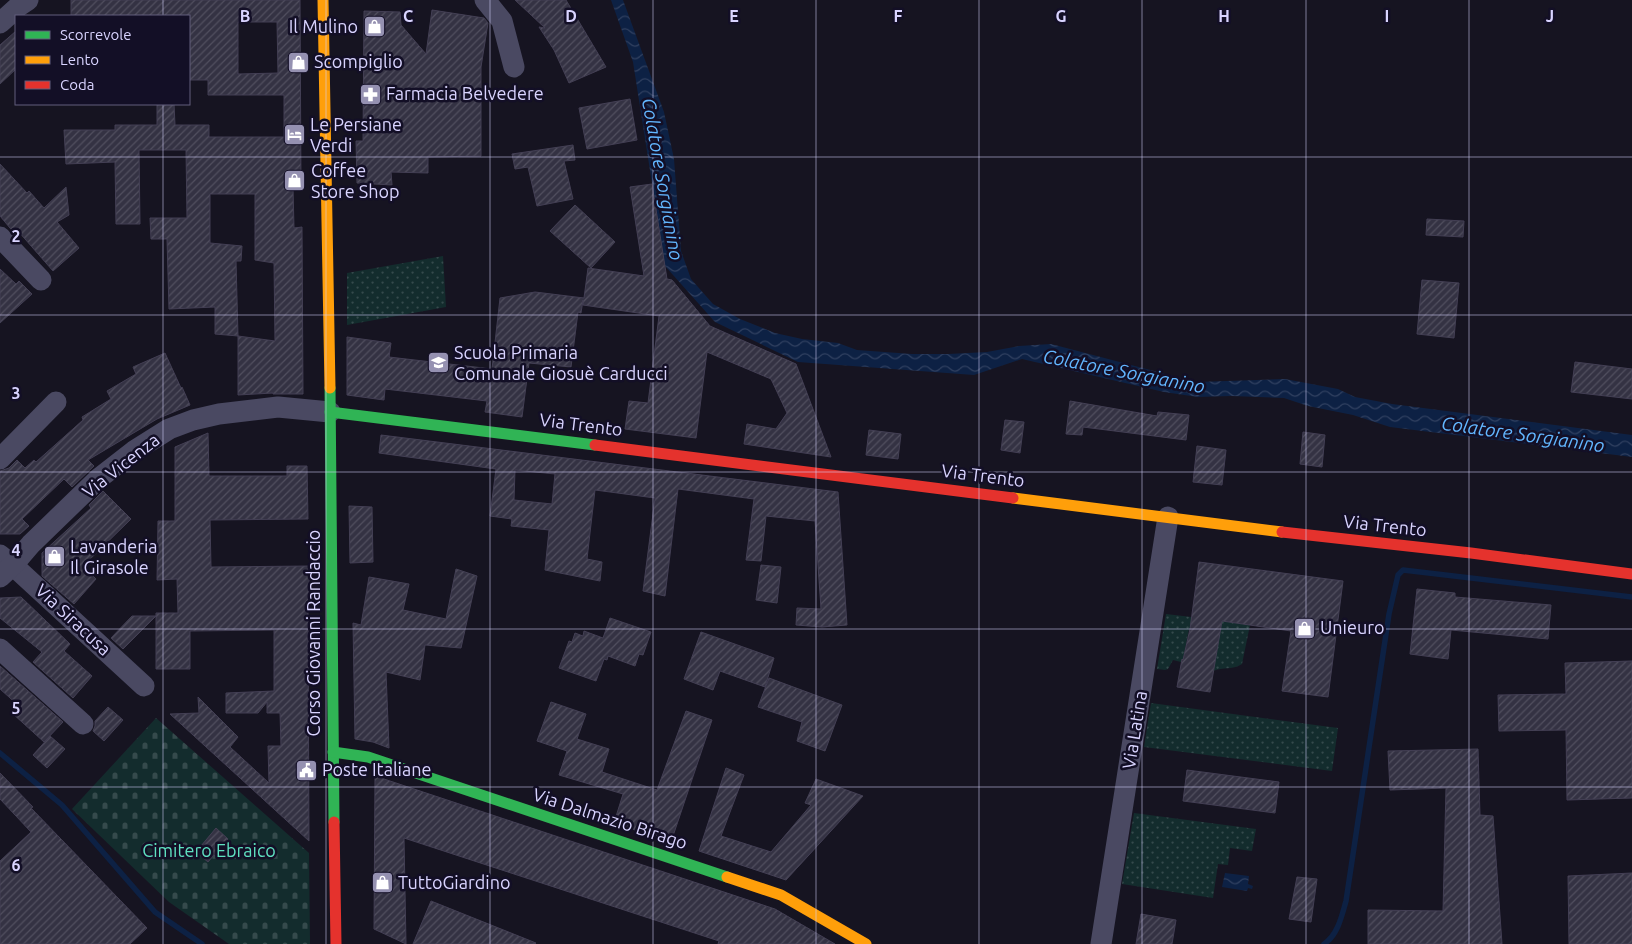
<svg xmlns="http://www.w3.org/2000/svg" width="1632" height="944" font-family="Ubuntu,sans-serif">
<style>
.grass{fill:url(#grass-dots)}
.cemetery{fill:url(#cemetery-stones)}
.water{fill:url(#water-waves)}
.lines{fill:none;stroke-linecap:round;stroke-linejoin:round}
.stream{stroke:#0d2144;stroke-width:5.5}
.building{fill:url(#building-hatch);stroke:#433f54;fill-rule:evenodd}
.street{stroke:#4a4962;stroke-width:21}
.fast{stroke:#30b455;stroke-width:11}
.slow{stroke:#ff9f0a;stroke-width:11}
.jam{stroke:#e5322d;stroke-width:11}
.grid{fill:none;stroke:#d9d4ff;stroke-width:1;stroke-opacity:0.55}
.labels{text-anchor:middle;stroke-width:5;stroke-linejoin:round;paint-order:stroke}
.poi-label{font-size:18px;fill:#d9d4ff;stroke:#130f26;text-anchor:start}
.street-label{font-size:18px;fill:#d9d4ff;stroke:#130f26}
.park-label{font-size:18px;fill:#5fe0c0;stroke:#130f26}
.water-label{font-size:19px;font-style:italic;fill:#62b6ff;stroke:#130f26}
.grid-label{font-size:16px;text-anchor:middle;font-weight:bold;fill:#d9d4ff;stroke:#130f26;stroke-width:5;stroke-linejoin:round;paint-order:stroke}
</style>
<defs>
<pattern id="grass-dots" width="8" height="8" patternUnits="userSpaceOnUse" patternTransform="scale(1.25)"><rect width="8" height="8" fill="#132c2d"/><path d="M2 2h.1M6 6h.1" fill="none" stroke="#354a4c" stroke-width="1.8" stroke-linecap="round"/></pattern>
<pattern id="cemetery-stones" width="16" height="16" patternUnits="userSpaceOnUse" patternTransform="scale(1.25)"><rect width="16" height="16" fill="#132c2d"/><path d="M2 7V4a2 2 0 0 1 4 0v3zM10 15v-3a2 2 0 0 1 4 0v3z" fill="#354a4c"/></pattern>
<pattern id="water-waves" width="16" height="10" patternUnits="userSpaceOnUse" patternTransform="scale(1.25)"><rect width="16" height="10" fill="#0d2144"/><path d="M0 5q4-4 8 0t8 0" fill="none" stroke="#304060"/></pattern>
<pattern id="building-hatch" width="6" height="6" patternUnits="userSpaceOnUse" patternTransform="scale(1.25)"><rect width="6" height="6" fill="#343243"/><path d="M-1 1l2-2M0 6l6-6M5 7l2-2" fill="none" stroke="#514f5f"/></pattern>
</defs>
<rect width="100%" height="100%" fill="#161421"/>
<g class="grass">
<polygon points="443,256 446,307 347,325 347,273"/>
<polygon points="1166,614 1200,618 1198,630 1189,629 1183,660 1182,659 1181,662 1173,660 1168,669 1165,670 1157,669"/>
<path d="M1222,621l28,4 -8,39c-8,6 -19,3 -29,7z"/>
<polygon points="1151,703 1338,728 1332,771 1144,747"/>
<polygon points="1134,813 1256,829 1252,851 1230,848 1228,865 1218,864 1213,898 1122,884"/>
</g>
<polygon class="cemetery" points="156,718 309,853 310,944 229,944 169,902 72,809"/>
<g class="water">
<polygon points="611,0 623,0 664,112 674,159 681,251 691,279 713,304 740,319 775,333 802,339 838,343 857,350 912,354 948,354 987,352 1019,346 1051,344 1196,382 1285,379 1338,389 1355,397 1392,404 1632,435 1632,457 1390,427 1353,415 1308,406 1284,398 1231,396 1198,397 1164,392 1022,359 974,375 798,362 715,322 665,266 633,62"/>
<polygon points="1225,873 1249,876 1248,884 1253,886 1252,889 1248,888 1247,891 1222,887"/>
</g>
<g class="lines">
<g class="stream">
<polyline points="0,753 62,805 155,912 202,944"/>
<path d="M1324,944c14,-9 18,-29 22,-43l43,-287 9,-39 5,-5 229,27"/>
</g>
</g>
<g class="building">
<path d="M71,0h229l1,188h-8l1,40 8,-1 1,167h-30v-1l-35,2v-59l-23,-2v-27l-46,2 -2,-70h-16l-1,-21h37l-1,-68h-47l1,74h-24l-1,-62 -49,2 -2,-34h51v-5h42v-21h17l1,21h34v12h75v-42h-76v-15h-19v-64h-118zM238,22h39l1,51 -40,1zM210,194h45v66l19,3 1,78 -37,-5 -2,-75h5l1,-15 -32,-3z"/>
<polygon points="515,0 566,0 606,67 569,83 554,50 539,27 545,28"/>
<polygon points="432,10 484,18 488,23 481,67 481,156 428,157 428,173 391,172 392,185 357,183 356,141 363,141 364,11 400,12 401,25 426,54"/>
<polygon points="16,31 16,69 0,84 0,45"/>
<polygon points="630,99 637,140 587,149 579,108"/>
<polygon points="573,145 575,160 564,161 573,199 537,206 528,167 515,169 512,154"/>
<polygon points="0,164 27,193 29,191 44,208 66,187 69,215 57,222 79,248 53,271 18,231 15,234 0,216"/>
<polygon points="652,184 667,279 672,280 710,326 796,364 831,457 744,444 747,424 776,429 787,413 771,379 707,352 696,438 625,429 629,401 648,403 659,316 583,305 583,300 581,313 578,312 571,367 529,363 522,417 485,412 487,401 385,389 384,400 347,395 347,337 391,343 389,357 492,369 500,298 535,292 584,298 588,268 644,276 630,187"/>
<polygon points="575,205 615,242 591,268 550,231"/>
<polygon points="1427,219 1464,221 1463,237 1426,235"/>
<polygon points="0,269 16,284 19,281 32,294 0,323"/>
<polygon points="1422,280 1459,283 1454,338 1417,334"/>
<polygon points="165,353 181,388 182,387 190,405 157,419 88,460 94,466 72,487 64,479 22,519 29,526 20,534 0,534 0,471 9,468 17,460 25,468 34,460 36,462 83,420 82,417 111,399 107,391 136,374 133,367"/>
<polygon points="1575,362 1632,369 1632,399 1571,392"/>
<polygon points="1070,401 1157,416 1158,412 1189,415 1186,440 1083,427 1082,435 1066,434"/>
<polygon points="1005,420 1024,422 1020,453 1001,450"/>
<polygon points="869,430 901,434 898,459 866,455"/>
<polygon points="1303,432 1325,435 1322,467 1300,464"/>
<polygon points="208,433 209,476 287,476 287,466 307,466 308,519 210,520 211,567 310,566 308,612 309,841 170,714 199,713 198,697 238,737 230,747 269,783 268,746 281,746 280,713 267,713 267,702 258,713 226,713 226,693 274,691 274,630 190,631 190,669 156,669 156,616 123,649 111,638 132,616 156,616 156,613 178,613 177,579 157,580 158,521 175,521 175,447"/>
<path d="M381,435l457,57 9,133 -25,2 -26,-2 1,-17 24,1 -6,-88 -49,-5 -5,45 -15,-1 8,-61 -76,-10 -13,107 -22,-5 12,-93 -60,-8 -8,69 15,3 -2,19 -55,-11 4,-40 -38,-4 1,-7 -22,-3 6,-47 -117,-16zM515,470l40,4 -3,30 -38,-4z"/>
<polygon points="1197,446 1226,450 1222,485 1193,482"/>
<polygon points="103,491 131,519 83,566 96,579 74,604 42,576 42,553 91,508 89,505"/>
<polygon points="349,506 372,507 373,562 350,563"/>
<polygon points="1199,562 1343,581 1328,697 1282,691 1291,631 1222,621 1210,692 1177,687 1182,659 1183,660 1190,629"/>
<polygon points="761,565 781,567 777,603 756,600"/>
<polygon points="456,569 477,576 461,648 425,645 420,680 386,672 389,748 373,742 355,739 353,623 361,625 369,577 409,584 403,610 446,619"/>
<polygon points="1417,589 1455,593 1455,597 1551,605 1548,639 1451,630 1448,659 1410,654"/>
<polygon points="21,597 70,644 64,651 92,676 73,698 33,662 42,652 0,618 0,598"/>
<polygon points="610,618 651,632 643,655 639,654 635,666 608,656 607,660 604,659 596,681 559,668 569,641 572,642 575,633 583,636 584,631 603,638"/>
<polygon points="701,632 774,658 765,687 720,671 713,690 684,679"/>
<polygon points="1632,661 1632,798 1567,800 1566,730 1499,731 1498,695 1566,694 1565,663"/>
<polygon points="0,666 63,722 44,742 12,713 19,706 0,689"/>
<polygon points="769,678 842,705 825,751 797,741 802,722 758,707"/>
<polygon points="551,702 586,714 577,739 609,749 602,772 657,790 686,711 712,720 671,842 614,823 623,794 559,775 567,751 537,741"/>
<polygon points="108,707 123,720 104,741 93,731 95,726 95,721"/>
<polygon points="50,736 65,749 47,768 33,755"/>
<polygon points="1478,749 1480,815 1493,816 1502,944 1368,944 1368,910 1443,911 1446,788 1390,790 1388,751"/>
<polygon points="726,768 744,775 721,836 771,852 811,805 805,803 816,779 863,796 786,880 699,851"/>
<polygon points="1187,770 1279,782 1275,813 1183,801"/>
<polygon points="0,773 33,807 31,808 147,928 130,944 0,944 0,861 31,832 0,799"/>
<polygon points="375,776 775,909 835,944 718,944 719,941 404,838 406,944 374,929"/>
<polygon points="216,828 228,839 223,844 226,847 217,858 214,855 208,862 196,852"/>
<polygon points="1632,873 1632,944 1569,944 1568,876"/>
<polygon points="1297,877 1317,879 1311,922 1289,919"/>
<polygon points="431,901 536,943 535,944 413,944"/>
<polygon points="1141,914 1176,920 1172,944 1136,944"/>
</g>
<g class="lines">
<g class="street">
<polyline points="485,0 502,21 514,67"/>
<polyline points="0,23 19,6 28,0"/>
<polyline points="0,237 41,280"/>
<polyline points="0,459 56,402"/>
<polyline points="0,555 18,570 144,686"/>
<polyline points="0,577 13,565 31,544 98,479 134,451 169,429 193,420 219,414 278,407 330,412"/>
<polyline points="0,649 83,724"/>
<polyline points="1101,944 1168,517"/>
</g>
<g class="fast">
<polyline points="330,388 334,822"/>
<polyline points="330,412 595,445"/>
<polyline points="333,752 368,757 727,877"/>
</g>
<g class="slow">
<polyline points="323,0 330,388"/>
<polyline points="1013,498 1282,532"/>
<polyline points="727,877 781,895 866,944"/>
</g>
<g class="jam">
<polyline points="595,445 1013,498"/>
<polyline points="1282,532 1471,553 1632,574"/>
<polyline points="334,822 336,944"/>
</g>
</g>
<path class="grid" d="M163,0v16M326,0v944M490,0v944M653,0v944M816,0v944M979,0v944M1142,0v944M1306,0v944M1469,0v944M163,104v840M0,157h1632M0,315h1632M0,472h1632M0,629h1632M0,787h1632"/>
<defs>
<symbol id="shop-square" viewBox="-11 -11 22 22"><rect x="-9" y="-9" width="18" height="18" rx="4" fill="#9591b1" stroke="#130f26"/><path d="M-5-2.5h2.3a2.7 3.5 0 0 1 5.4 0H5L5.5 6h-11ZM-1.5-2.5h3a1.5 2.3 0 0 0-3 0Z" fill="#fff"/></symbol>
<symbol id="pharmacy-square" viewBox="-11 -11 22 22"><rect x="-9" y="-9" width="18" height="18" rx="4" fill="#9591b1" stroke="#130f26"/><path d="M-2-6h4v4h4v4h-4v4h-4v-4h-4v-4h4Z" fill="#fff"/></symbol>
<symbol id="hotel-square" viewBox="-11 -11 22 22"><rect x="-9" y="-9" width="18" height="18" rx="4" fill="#9591b1" stroke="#130f26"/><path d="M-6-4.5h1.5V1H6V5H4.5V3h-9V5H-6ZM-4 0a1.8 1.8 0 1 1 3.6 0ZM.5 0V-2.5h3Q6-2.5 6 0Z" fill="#fff"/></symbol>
<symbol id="school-square" viewBox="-11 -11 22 22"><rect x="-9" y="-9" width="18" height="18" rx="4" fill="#9591b1" stroke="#130f26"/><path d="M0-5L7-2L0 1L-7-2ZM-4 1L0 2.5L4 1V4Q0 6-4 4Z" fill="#fff"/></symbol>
<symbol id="civic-square" viewBox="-11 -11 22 22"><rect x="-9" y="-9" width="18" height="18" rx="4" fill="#9591b1" stroke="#130f26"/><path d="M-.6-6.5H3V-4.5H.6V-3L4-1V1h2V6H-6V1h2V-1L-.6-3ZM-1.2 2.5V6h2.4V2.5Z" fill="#fff"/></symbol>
</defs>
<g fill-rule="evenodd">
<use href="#shop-square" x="362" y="14" width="25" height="25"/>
<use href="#shop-square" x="286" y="50" width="25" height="25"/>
<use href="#pharmacy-square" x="358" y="82" width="25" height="25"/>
<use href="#hotel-square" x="282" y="122" width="25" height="25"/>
<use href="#shop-square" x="282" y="168" width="25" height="25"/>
<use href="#school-square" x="426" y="350" width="25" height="25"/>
<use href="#shop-square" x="42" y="544" width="25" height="25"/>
<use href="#shop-square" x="1292" y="616" width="25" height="25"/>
<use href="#civic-square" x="294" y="758" width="25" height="25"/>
<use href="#shop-square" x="370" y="870" width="25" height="25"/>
</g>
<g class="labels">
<g class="poi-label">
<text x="358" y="33" text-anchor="end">Il Mulino</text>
<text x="314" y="68">Scompiglio</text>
<text x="386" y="100">Farmacia Belvedere</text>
<text x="310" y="131">Le Persiane<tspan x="310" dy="21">Verdi</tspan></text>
<text x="311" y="177">Coffee<tspan x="311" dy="21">Store Shop</tspan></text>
<text x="454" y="359">Scuola Primaria<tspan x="454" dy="21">Comunale Giosuè Carducci</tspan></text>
<text x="70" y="553">Lavanderia<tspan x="70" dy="21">Il Girasole</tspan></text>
<text x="1320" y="634">Unieuro</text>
<text x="322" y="776">Poste Italiane</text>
<text x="398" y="889">TuttoGiardino</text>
</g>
<g class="street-label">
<text transform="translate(581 425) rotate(7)" y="6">Via Trento</text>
<text transform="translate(121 466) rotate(-38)" y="6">Via Vicenza</text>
<text transform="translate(983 476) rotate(7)" y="6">Via Trento</text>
<text transform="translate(1385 526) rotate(6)" y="6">Via Trento</text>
<text transform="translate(73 620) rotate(43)" y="6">Via Siracusa</text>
<text transform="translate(314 633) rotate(-90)" y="6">Corso Giovanni Randaccio</text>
<text transform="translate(1135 730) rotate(-81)" y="6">Via Latina</text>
<text transform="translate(610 819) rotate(18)" y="6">Via Dalmazio Birago</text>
</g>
<g class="park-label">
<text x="209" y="857">Cimitero Ebraico</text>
</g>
<g class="water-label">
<text transform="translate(663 179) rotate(80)" y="7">Colatore Sorgianino</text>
<text transform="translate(1124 371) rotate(11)" y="7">Colatore Sorgianino</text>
<text transform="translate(1523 434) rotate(8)" y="7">Colatore Sorgianino</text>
</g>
</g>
<g class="grid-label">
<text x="245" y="22">B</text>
<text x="408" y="22">C</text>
<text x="571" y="22">D</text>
<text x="734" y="22">E</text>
<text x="898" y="22">F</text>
<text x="1061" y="22">G</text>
<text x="1224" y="22">H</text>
<text x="1387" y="22">I</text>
<text x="1550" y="22">J</text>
<text x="16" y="242">2</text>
<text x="16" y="399">3</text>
<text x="16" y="556">4</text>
<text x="16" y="714">5</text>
<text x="16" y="871">6</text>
</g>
<rect x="15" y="15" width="175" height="90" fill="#130f26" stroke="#625e7d"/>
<rect x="25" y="31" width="25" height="8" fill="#30b455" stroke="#625e7d"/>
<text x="60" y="40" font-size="15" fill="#d9d4ff">Scorrevole</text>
<rect x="25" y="56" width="25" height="8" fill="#ff9f0a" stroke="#625e7d"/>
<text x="60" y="65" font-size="15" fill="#d9d4ff">Lento</text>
<rect x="25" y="81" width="25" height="8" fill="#e5322d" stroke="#625e7d"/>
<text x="60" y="90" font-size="15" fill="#d9d4ff">Coda</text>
</svg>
